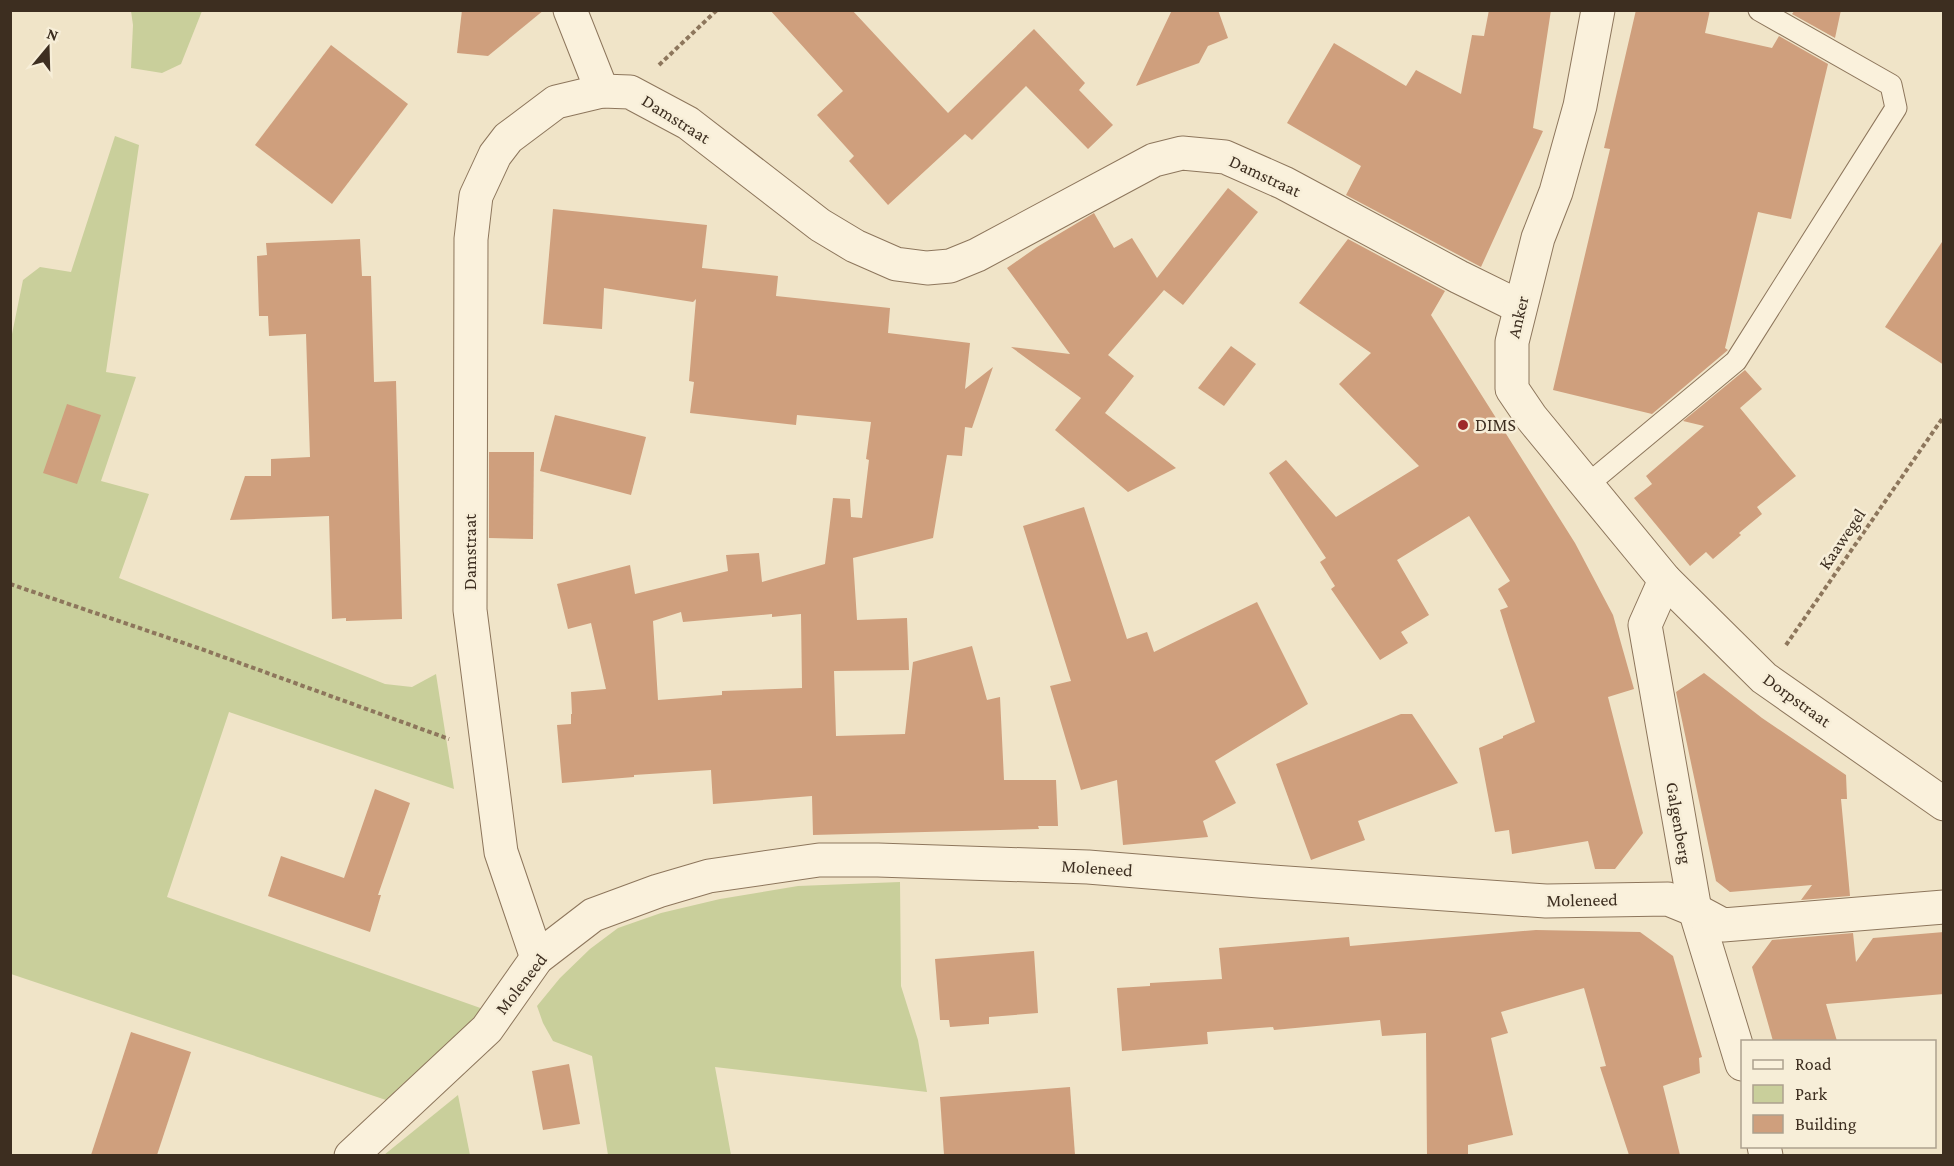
<svg xmlns="http://www.w3.org/2000/svg" width="1954" height="1166" font-family="'Crimson Pro',serif">
<style>
.green{fill:#c9cf9b}
.building{fill:#cf9f7d;fill-rule:evenodd}
.lines{fill:none;stroke-linecap:round;stroke-linejoin:round}
.service-casing{stroke:#8d765c;stroke-width:23}
.minor-casing{stroke:#8d765c;stroke-width:35}
.tertiary-casing{stroke:#8d765c;stroke-width:35}
.path{stroke:#8d765c;stroke-width:4;stroke-dasharray:4.5 3;stroke-linecap:butt}
.service{stroke:#faf1dc;stroke-width:21}
.minor{stroke:#faf1dc;stroke-width:33}
.tertiary{stroke:#faf1dc;stroke-width:33}
.poi-dot{fill:#9e2a2b;stroke:#f7eed8;stroke-width:2}
.labels{text-anchor:middle;stroke-width:5;stroke-linejoin:round;paint-order:stroke}
.street-label{font-size:18px;fill:#3d2e20;stroke:#f7eed8}
.poi-label{font-size:18px;fill:#3d2e20;stroke:#f7eed8;text-anchor:start}
</style>
<rect width="100%" height="100%" fill="#f0e4c8"/>
<g class="green">
<polygon points="131,11 202,11 181,64 162,73 131,68 133,25"/>
<polygon points="115,136 139,145 106,372 136,377 101,481 149,494 119,578 385,684 412,687 436,674 454,789 229,712 167,897 486,1010 386,1100 11,974 11,339 23,280 40,267 71,272"/>
<polygon points="900,882 901,986 918,1040 927,1092 715,1067 731,1155 608,1155 592,1056 553,1041 543,1023 537,1006 560,978 590,949 618,928 661,913 720,899 798,886"/>
<polygon points="458,1095 470,1155 384,1155"/>
</g>
<g class="building">
<polygon points="462,10 544,10 488,56 457,53"/>
<polygon points="770,10 852,10 948,113 1034,29 1085,83 1079,90 1113,125 1088,149 1026,86 972,140 965,134 888,205 849,161 854,156 817,115 843,91"/>
<polygon points="1172,10 1218,10 1228,38 1208,46 1199,63 1136,86"/>
<polygon points="1489,10 1551,10 1533,128 1543,131 1481,267 1346,195 1361,166 1287,123 1334,43 1406,86 1416,70 1461,94 1472,35 1484,36"/>
<polygon points="1636,10 1710,10 1705,33 1772,48 1779,36 1828,64 1791,219 1758,212 1725,348 1728,350 1652,414 1553,390 1610,149 1604,148"/>
<polygon points="1795,10 1841,10 1835,38 1792,14"/>
<polygon points="331,45 408,104 332,204 255,145"/>
<polygon points="1228,188 1258,212 1183,305 1164,290 1108,355 1134,376 1105,413 1176,468 1128,492 1055,430 1081,398 1011,347 1070,354 1007,268 1037,247 1094,213 1114,248 1132,238 1157,278"/>
<path d="M553,209l154,16 -5,43 76,8 -2,20 114,12 -2,25 82,10 -5,46 28,-22 -21,61 -7,-1 -3,29 -15,-1 -14,83 -80,20 4,62 50,-2 2,52 -75,1 2,65 69,-2 8,-72 59,-16 15,54 13,-3 4,83h52l2,46h-20l1,3 -226,6 -1,-39 -99,8 -2,-34 -77,5v2l-72,6 -5,-58 14,-1v-10h1l-1,-22 35,-3 -15,-66 -23,6 -11,-45 73,-19 5,29 93,-23 -2,-16 33,-2 3,29 63,-18 8,-66 17,1 1,18 11,1 7,-58 -3,-1 5,-37 -74,-7 -1,10 -106,-12 4,-31 -5,-1 7,-82 -3,3 -89,-14 -2,41 -59,-5zM681,612l2,10 89,-8v3l29,-3 1,74 -80,3v4l-64,5 -5,-79z"/>
<polygon points="360,239 362,276 371,276 374,382 396,381 402,619 346,621 346,618 332,619 329,516 230,520 245,476 271,476 271,459 310,457 306,334 269,336 268,316 259,316 257,256 267,255 266,243"/>
<polygon points="1348,239 1445,291 1431,315 1575,543 1613,615 1634,689 1608,697 1643,833 1615,869 1595,869 1588,841 1512,854 1509,830 1495,832 1479,748 1503,738 1503,736 1535,722 1500,610 1508,607 1498,589 1510,581 1469,516 1397,560 1429,615 1401,632 1408,643 1380,660 1331,589 1335,586 1320,562 1326,558 1269,473 1286,460 1336,517 1419,466 1339,384 1371,353 1299,303"/>
<polygon points="1944,239 1944,365 1885,327"/>
<polygon points="1231,346 1256,364 1224,406 1198,388"/>
<polygon points="1745,370 1762,389 1740,408 1796,476 1757,507 1762,514 1739,533 1741,535 1713,559 1706,552 1690,566 1634,498 1652,484 1646,476 1704,426 1683,421"/>
<polygon points="67,404 101,415 77,484 43,473"/>
<polygon points="555,415 646,437 631,495 540,471"/>
<polygon points="489,452 534,452 533,539 489,538"/>
<polygon points="1084,507 1127,639 1147,632 1154,652 1257,602 1308,704 1215,761 1236,803 1203,821 1208,837 1123,845 1117,780 1081,790 1050,686 1071,681 1023,526"/>
<polygon points="1704,673 1762,718 1846,775 1847,799 1841,799 1850,896 1801,900 1812,885 1730,892 1716,881 1676,692"/>
<polygon points="1401,714 1412,714 1458,783 1358,821 1365,840 1311,860 1276,764"/>
<polygon points="375,789 410,803 378,895 381,895 370,932 268,896 281,856 344,878"/>
<polygon points="1536,930 1640,932 1673,956 1702,1057 1699,1058 1700,1073 1663,1086 1680,1155 1629,1155 1600,1067 1606,1066 1584,988 1501,1012 1508,1033 1491,1038 1513,1135 1468,1145 1468,1155 1427,1155 1426,1033 1382,1036 1380,1020 1274,1030 1273,1027 1207,1032 1208,1044 1122,1051 1117,988 1150,986 1150,983 1222,979 1219,948 1349,937 1350,946"/>
<polygon points="1944,932 1944,994 1826,1004 1837,1041 1773,1041 1752,967 1772,940 1853,933 1856,962 1873,938"/>
<polygon points="1034,951 1038,1013 989,1017 989,1024 950,1027 949,1020 940,1020 935,959"/>
<polygon points="131,1032 191,1052 157,1155 91,1155"/>
<polygon points="569,1064 580,1124 543,1130 532,1071"/>
<polygon points="1070,1087 1075,1155 944,1155 940,1097"/>
</g>
<g class="lines">
<defs>
<polyline id="service" points="1587,485 1736,361 1896,108 1891,85 1759,10"/>
<g id="minor">
<polyline points="570,10 602,91"/>
<polyline points="1665,580 1645,625 1695,910 1742,1064"/>
<polyline points="537,958 501,852 470,610 471,239 476,196 495,155 508,138 556,102 602,91 630,92 688,123 820,225 855,246 896,264 927,268 950,266 977,255 1154,160 1182,153 1225,157 1284,183 1459,277 1520,307"/>
<polyline points="1764,1146 1766,1156"/>
<polyline points="351,1156 487,1029 537,958 593,915 658,891 709,876 819,860 878,860 1088,867 1259,881 1546,901 1668,899 1695,910 1723,925 1944,907"/>
</g>
<polyline id="tertiary" points="1598,10 1580,106 1556,192 1538,238 1512,342 1512,389 1531,417 1665,580 1764,678 1944,804"/>
</defs>
<use href="#service" class="service-casing"/>
<use href="#minor" class="minor-casing"/>
<use href="#tertiary" class="tertiary-casing"/>
<g class="path">
<polyline points="659,65 717,10"/>
<polyline points="10,584 204,650 449,739"/>
<polyline points="1786,645 1944,416"/>
</g>
<use href="#service" class="service"/>
<use href="#minor" class="minor"/>
<use href="#tertiary" class="tertiary"/>
</g>
<circle class="poi-dot" cx="1463" cy="425" r="6"/>
<g class="labels">
<g class="street-label">
<text transform="translate(676 119) rotate(32)" y="6">Damstraat</text>
<text transform="translate(1265 176) rotate(25)" y="6">Damstraat</text>
<text transform="translate(1518 317) rotate(-77)" y="6">Anker</text>
<text transform="translate(1842 539) rotate(-56)" y="6">Kaawegel</text>
<text transform="translate(470 552) rotate(-90)" y="6">Damstraat</text>
<text transform="translate(1797 700) rotate(36)" y="6">Dorpstraat</text>
<text transform="translate(1679 823) rotate(80)" y="6">Galgenberg</text>
<text transform="translate(1097 868) rotate(4)" y="6">Moleneed</text>
<text transform="translate(1582 900) rotate(-1)" y="6">Moleneed</text>
<text transform="translate(521 984) rotate(-52)" y="6">Moleneed</text>
</g>
<g class="poi-label">
<text x="1475" y="431">DIMS</text>
</g>
</g>
<rect width="1954" height="1166" fill="none" stroke="#3d2e20" stroke-width="24"/>
<rect x="1741" y="1040" width="195" height="108" fill="#f7eed8" stroke="#ada18e" stroke-width="1.5"/>
<rect x="1753" y="1060" width="30" height="9" fill="#faf1dc" stroke="#ada18e" stroke-width="1.5"/>
<text x="1795" y="1070" font-size="18" fill="#3d2e20">Road</text>
<rect x="1753" y="1085" width="30" height="18" fill="#c9cf9b" stroke="#ada18e" stroke-width="1.5"/>
<text x="1795" y="1100" font-size="18" fill="#3d2e20">Park</text>
<rect x="1753" y="1115" width="30" height="18" fill="#cf9f7d" stroke="#ada18e" stroke-width="1.5"/>
<text x="1795" y="1130" font-size="18" fill="#3d2e20">Building</text>
<g transform="translate(48 48) rotate(19)" stroke="#f7eed8" stroke-width="4.5" paint-order="stroke">
<path d="M0-4.5L10 22L0 15L-10 22Z" fill="#3d2e20"/>
<text y="-9" font-size="16" font-weight="bold" text-anchor="middle" fill="#3d2e20">N</text>
</g>
</svg>
